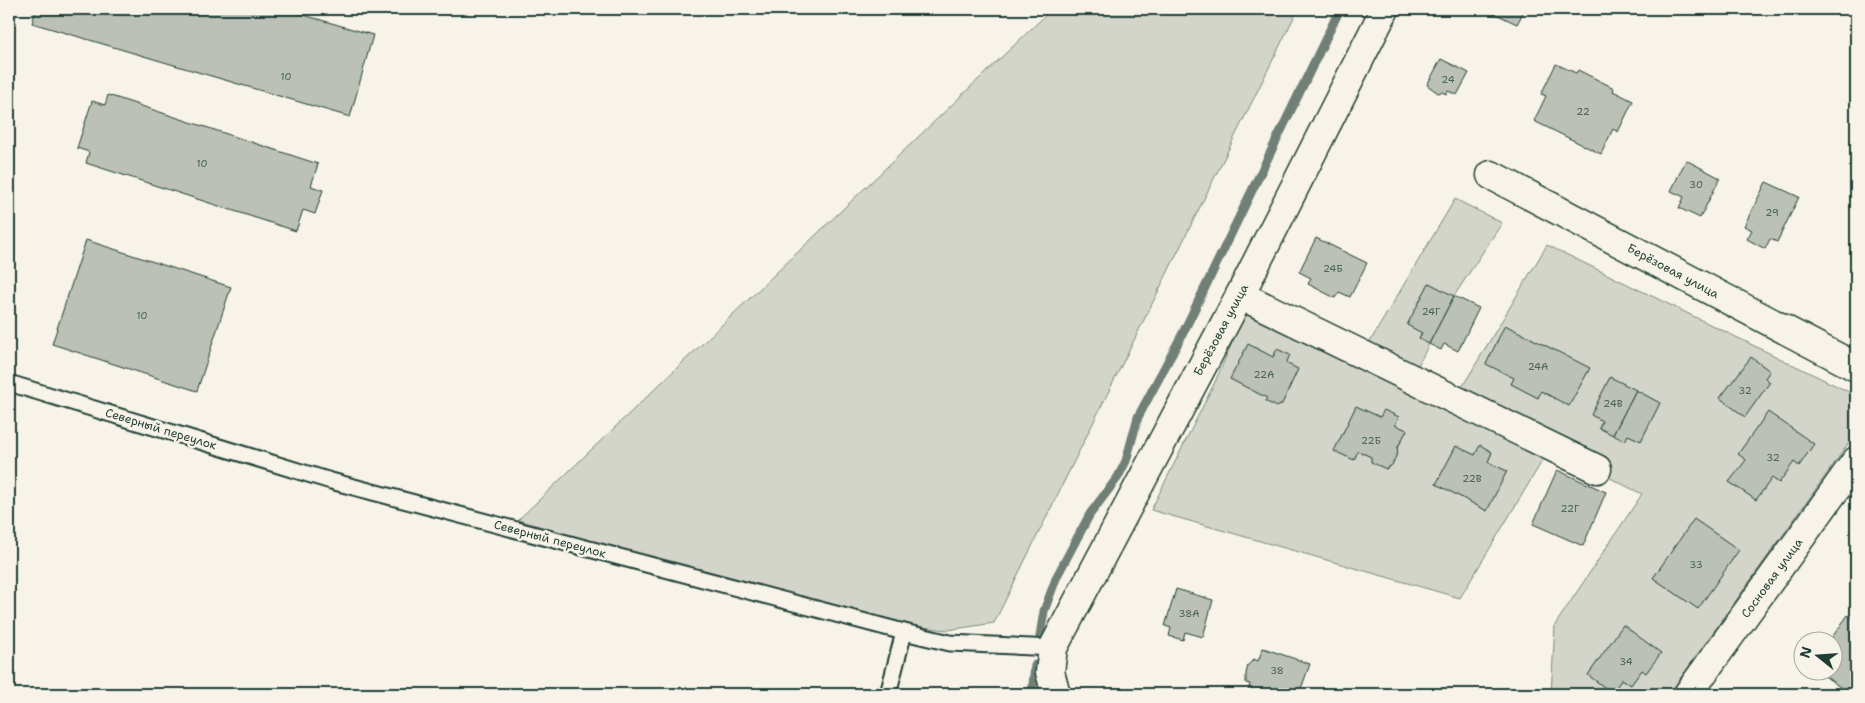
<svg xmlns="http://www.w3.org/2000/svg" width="1865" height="703" font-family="'Shantell Sans',sans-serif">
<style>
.green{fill:#d3d5ca;stroke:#79897f}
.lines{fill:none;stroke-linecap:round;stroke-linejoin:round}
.stream{stroke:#6f8077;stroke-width:9}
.building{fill:#bbc1b6;stroke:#1f3d34}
.service-casing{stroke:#1f3d34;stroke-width:19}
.minor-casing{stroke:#1f3d34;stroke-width:31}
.service{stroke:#f7f3e8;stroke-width:15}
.minor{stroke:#f7f3e8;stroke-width:28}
.labels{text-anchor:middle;stroke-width:5;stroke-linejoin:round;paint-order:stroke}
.number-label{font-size:10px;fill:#465e54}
.street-label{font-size:12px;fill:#1f3d34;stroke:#f7f3e8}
</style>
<rect width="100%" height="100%" fill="#f7f3e8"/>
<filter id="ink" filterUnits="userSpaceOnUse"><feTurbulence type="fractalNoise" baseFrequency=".02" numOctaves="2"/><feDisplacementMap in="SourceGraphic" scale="10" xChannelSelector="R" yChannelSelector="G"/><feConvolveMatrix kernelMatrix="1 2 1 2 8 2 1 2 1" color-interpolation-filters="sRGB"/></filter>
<g filter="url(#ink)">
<g class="green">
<polygon points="1052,9 1298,9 994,623 948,630 873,622 518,520"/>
<polygon points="1455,199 1502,223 1454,296 1411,379 1461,389 1547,245 1849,392 1856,421 1856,433 1669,694 1551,694 1555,625 1642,494 1550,448 1460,598 1151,510 1215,382 1251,299 1362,355"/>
</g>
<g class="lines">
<g class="stream">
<polyline points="1040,636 1044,611 1057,576 1090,514 1118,477 1126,461 1138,417 1182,335 1340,9"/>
<polyline points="1032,694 1035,665"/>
</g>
</g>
<g class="building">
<polygon points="36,9 283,9 373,35 350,117 32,23"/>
<polygon points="1485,9 1525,9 1517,24"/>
<polygon points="1441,59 1469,73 1457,95 1448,91 1446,94 1442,92 1438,93 1427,85"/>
<polygon points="1556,64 1576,73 1578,70 1614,88 1613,91 1633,101 1618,132 1613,129 1601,154 1534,121 1546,96 1541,94"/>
<polygon points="108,95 318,164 311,186 323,190 315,214 303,210 296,231 86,163 89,152 77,148 92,101 105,105"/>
<polygon points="1686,160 1720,178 1700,218 1679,208 1684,197 1671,191"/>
<polygon points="1766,182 1799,197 1777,242 1770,239 1765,249 1747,239 1752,230 1744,226"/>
<polygon points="1316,238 1367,263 1350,297 1339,292 1335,298 1308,284 1311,278 1299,272"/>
<polygon points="86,240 231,287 197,391 52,344"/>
<polygon points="1429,283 1454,296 1429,344 1419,339 1422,333 1407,325"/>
<polygon points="1454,296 1479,308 1458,351 1444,344 1441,350 1429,344"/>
<polygon points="1505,325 1590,368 1569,406 1541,391 1538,398 1511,384 1514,378 1486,364"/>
<polygon points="1248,344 1273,357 1277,349 1290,355 1286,363 1298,369 1282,404 1277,407 1265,401 1267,398 1230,379"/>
<polygon points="1751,357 1770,371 1765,378 1770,382 1745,417 1720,398"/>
<polygon points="1610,377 1636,390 1613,435 1599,428 1602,421 1591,415"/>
<polygon points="1636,390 1660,403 1641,441 1628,435 1625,441 1613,435"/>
<polygon points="1356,406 1380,417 1384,410 1399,417 1395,425 1407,430 1397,449 1398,452 1392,465 1386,469 1371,462 1371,457 1358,451 1354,460 1334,451"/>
<polygon points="1768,412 1814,444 1799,466 1794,462 1779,483 1772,478 1756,500 1729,482 1746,460 1738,454"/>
<polygon points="1480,445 1492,452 1488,462 1507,471 1487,511 1436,484 1456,446 1475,455"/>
<polygon points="1557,470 1606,492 1583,546 1533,524"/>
<polygon points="1694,519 1739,550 1698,609 1653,578"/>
<polygon points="1176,589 1213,600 1203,637 1185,632 1183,640 1169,636 1171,628 1165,626"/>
<polygon points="1848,615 1856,621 1856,694 1850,694 1816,670 1832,670 1832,640 1830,640"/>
<polygon points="1623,625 1661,653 1646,673 1642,670 1631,685 1622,679 1612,693 1588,675"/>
<polygon points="1263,648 1310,664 1299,694 1247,694 1250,684 1246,683 1246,674 1248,665 1254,659 1258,661"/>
</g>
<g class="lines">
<defs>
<g id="service">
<polyline points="9,383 331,481 904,632 950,643 1053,648"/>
<polyline points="888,694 904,632"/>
</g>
<g id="minor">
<polyline points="1491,175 1856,367"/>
<polyline points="1240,295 1597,469"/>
<polyline points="1056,694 1050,672 1053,648 1240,295 1385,9"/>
<polyline points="1688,694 1856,461"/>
</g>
</defs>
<use href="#service" class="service-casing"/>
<use href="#minor" class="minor-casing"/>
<use href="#service" class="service"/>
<use href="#minor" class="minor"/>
</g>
</g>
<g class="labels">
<g class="number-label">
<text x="286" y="80">10</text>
<text x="1448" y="83">24</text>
<text x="1583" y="115">22</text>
<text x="202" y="167">10</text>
<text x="1696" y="188">30</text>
<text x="1772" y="216">29</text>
<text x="1333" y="272">24Б</text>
<text x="1431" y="315">24Г</text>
<text x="142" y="319">10</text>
<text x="1538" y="370">24А</text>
<text x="1264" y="378">22А</text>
<text x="1745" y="394">32</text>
<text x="1613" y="407">24В</text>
<text x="1371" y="444">22Б</text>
<text x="1773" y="461">32</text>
<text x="1472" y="482">22В</text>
<text x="1570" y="512">22Г</text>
<text x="1696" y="568">33</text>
<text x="1189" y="617">38А</text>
<text x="1626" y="665">34</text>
<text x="1277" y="674">38</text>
</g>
<g class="street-label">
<text transform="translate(1673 271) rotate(28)" y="4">Берёзовая улица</text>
<text transform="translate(1221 330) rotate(-62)" y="4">Берёзовая улица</text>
<text transform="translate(161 429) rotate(17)" y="4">Северный переулок</text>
<text transform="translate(550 539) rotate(15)" y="4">Северный переулок</text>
<text transform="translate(1772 578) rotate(-54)" y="4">Сосновая улица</text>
</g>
</g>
<rect width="1865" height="703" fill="none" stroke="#f7f3e8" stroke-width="30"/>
<rect x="15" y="15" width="1835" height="673" fill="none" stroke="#1f3d34" stroke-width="2" filter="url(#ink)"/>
<g transform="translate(1818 656) rotate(287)"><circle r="24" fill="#f7f3e8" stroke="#a1aaa0"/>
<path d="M0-4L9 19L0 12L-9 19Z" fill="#1f3d34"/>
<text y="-8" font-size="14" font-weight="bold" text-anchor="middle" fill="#1f3d34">N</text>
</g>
</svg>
